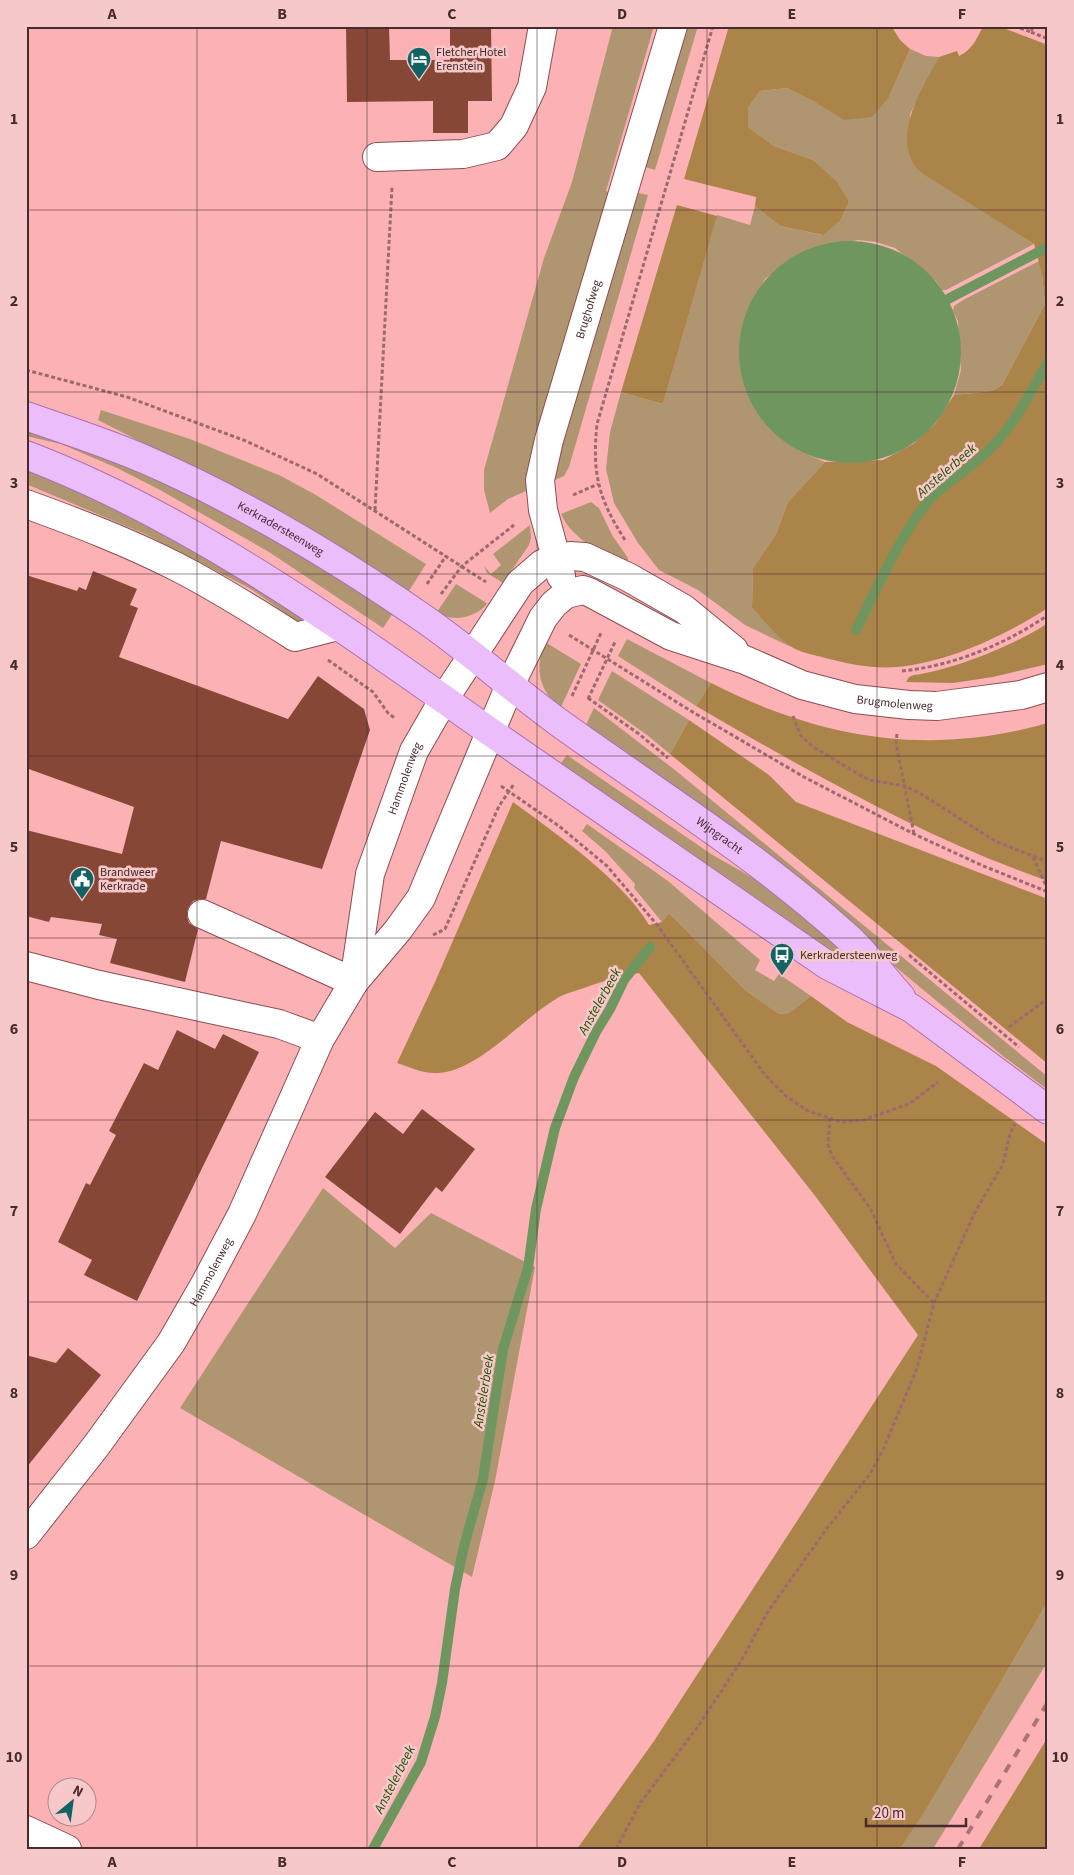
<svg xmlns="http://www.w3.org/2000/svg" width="1074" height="1875" font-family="'Source Sans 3',sans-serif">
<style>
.green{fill:#b09670}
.forest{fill:#ab8449}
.water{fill:#70965f}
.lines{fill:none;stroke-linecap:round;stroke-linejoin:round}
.stream{stroke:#70965f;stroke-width:10}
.building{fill:#864736}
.minor-casing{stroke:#8d4d51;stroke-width:30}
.major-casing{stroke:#aa6fb2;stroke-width:30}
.path{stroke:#9c6a6c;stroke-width:3;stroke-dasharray:4 2.5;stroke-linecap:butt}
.minor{stroke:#fff;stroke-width:28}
.major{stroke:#ebbefb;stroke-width:28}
.rail{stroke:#aa7477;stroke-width:4;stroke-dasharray:9 9;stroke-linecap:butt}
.grid{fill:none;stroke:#482b2d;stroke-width:1;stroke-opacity:0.55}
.labels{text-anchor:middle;stroke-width:5;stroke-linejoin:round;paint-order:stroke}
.poi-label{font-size:12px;fill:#482b2d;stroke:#f6c8c9;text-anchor:start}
.street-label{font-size:12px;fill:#482b2d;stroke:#f6c8c9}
.water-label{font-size:14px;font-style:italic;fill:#235400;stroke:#f6c8c9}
.neatline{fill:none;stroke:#482b2d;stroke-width:2}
.grid-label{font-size:16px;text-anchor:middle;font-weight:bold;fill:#482b2d}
</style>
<rect width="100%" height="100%" fill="#fcb2b5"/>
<g class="green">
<polygon points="613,26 654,26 606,191 610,193 529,474 526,491 508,499 490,513 484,490 484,470 544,258 572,182"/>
<polygon points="683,26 698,26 655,170 642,166"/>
<polygon points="910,49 926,56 939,57 910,114 913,163 924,174 1034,244 946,290 942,290 936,281 895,248 876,242 858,240 798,254 765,279 746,315 798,450 825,462 788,502 776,534 753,568 752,608 791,647 745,625 698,590 659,570 638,543 614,503 606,469 610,432 621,392 663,404 717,215 750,225 755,206 780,226 822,235 840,221 849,202 813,160 774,146 748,127 748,108 760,91 787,88 815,102 889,97"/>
<polygon points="634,192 648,195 569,467 564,476 553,481 555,463"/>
<polygon points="1045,258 1042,274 1045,304 1002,385 992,391 954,395 961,370 958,321 953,311 954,306 963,300"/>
<polygon points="101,410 190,439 281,476 316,495 426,564 407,594 186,465 98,420"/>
<polygon points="26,428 191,490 395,610 383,628 269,552 160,490 117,468 61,444 26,436"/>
<polygon points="26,465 151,523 307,619 298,622 251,589 145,534 26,484"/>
<path d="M591,502l8,6 13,27 16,23v5c-27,-12 -54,-21 -67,-49z"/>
<polygon points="530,525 531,538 529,545 503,583 487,573 484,566 491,574 501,565 493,554"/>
<path d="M456,584l29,18 2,2c-12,14 -35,19 -50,8z"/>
<polygon points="627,639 711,683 696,706 618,656"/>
<path d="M545,642l36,22 -21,45c-21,-20 -26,-40 -15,-67z"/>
<polygon points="612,671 689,720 670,754 647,735 598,700"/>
<polygon points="594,708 675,770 1048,1077 1048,1090 1003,1056 729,829 585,727"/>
<polygon points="567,755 711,854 781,894 860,959 857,970 558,767"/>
<polygon points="587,824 668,881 760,960 755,970 774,981 779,974 811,996 789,1013 779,1014 745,990 669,913 662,922 634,888 635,884 605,851 582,831"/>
<polygon points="323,1188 395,1248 431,1213 535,1267 495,1481 472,1577 180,1408"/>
<polygon points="1048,1601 1048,1661 933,1849 900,1849 926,1810"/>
</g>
<g class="forest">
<polygon points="729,26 887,26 888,29 892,27 900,40 910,49 889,97 872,117 844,120 815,102 787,88 760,91 748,108 748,127 774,146 813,160 837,182 849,202 840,221 823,235 780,226 755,206 756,197 684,179"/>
<path d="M983,26h15l50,19v563c-44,28 -99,54 -151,59 -24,2 -49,-3 -72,-9 -10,-3 -27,-6 -35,-12 -14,-10 -26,-26 -38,-38l1,-40 23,-34 12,-32 37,-40 58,-2 30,-16 22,-20 19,-29 38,-4 10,-6 43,-81 -3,-30 -8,-30 -111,-70c-3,-3 -8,-7 -10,-11 -19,-32 11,-78 26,-106l18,-6 2,5c13,-6 18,-17 24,-30z"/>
<polygon points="677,205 717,216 663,404 621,392"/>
<path d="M1048,623v41l-55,13 -40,6 -47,-1 3,-5 5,-2c39,-5 101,-30 134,-52z"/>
<path d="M711,683c110,56 217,74 337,40v158c-124,-43 -238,-109 -352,-175z"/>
<polygon points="689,720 769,775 796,802 1048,899 1048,1064 670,754"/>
<path d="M513,802c42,31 110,78 136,123l13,-3 7,-9 76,77 34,24 10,-1 22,-17 36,26 89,44 112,79v456l-122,209 -26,39h-323l77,-108 264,-406 -102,-138 -177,-224c-21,3 -39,9 -58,16 -9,3 -18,5 -25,10 -34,20 -79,73 -119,74 -14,1 -27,-6 -40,-10l38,-81z"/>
<polygon points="1048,1737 1048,1849 979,1849"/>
</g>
<circle class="water" cx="850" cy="352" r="111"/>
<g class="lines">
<g class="stream">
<polyline points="948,299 1048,247"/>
<path d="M856,630c20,-40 40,-85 66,-121 18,-25 48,-39 69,-61 24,-24 40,-57 57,-86"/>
<polyline points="373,1849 421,1762 435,1717 442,1683 455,1589 464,1546 483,1479 503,1349 528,1268 536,1209 555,1128 574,1077 596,1032 610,1009 624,980 650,947"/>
</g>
</g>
<g class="building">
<polygon points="346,26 389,26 390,60 450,60 450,26 491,26 492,101 468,101 468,133 433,133 433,101 347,102"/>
<polygon points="93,571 137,589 130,605 138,608 119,657 288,719 318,676 364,709 370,730 322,869 221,841 206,899 200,899 193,901 188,908 187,916 189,923 198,929 185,982 110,963 117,939 99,935 102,924 51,917 49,922 26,916 26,830 122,854 134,807 26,768 26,575 77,591 79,587 86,590"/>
<polygon points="177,1030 215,1049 223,1034 259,1052 137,1301 84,1275 92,1260 58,1242 86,1183 90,1185 116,1135 109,1131 144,1063 158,1070"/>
<polygon points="422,1109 475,1149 442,1192 436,1187 400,1234 325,1177 375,1112 403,1134"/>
<polygon points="68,1348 101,1375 26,1468 26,1355 56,1363"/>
</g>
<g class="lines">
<defs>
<g id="minor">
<polyline points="377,157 463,154 497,146 514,126 532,87 543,26"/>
<path d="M26,504c52,19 102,38 151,63 41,21 79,45 118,70l43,-11"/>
<path id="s1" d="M561,576l-18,-66 -3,-30 9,-40 124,-414"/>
<polyline points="202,914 354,982"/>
<polyline points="26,966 99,985 279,1024 320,1039"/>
<path id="s2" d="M354,982l16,-108 44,-123 30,-52 76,-116 22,-19 28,-8 15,1 43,20 56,32 50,41"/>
<path id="s3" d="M26,1535l70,-89 75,-103 34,-59 37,-70 78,-175 34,-57 44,-52 23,-32 89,-213 33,-67 11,-14 12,-10 17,-4 6,2 82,44 74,24 57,25 53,14 54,6 28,1 84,-11 27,-8"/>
<polyline points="26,1830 67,1849"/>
</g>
<g id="major">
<path id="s4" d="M26,416c40,14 81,27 120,44 97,42 190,98 277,158 46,32 89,70 135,104 96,69 197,132 286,212 21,18 38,42 57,63"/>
<path d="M26,455c168,64 317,173 463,276 112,78 225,156 338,234l84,43 137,102"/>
</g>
</defs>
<use href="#minor" class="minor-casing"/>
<use href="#major" class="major-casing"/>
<g class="path">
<polyline points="1014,26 1031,32 1033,26"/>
<polyline points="1031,32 1048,39"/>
<polyline points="26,370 127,397 246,441 317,474 486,582"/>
<polyline points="573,495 598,484"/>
<polyline points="375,510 392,187"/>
<path d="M625,540c-27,-42 -33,-67 -28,-116l116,-398"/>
<polyline points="427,584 446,556"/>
<polyline points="441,594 462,566 514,525"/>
<polyline points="569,635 691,711 804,777 914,834 981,865 1048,892"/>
<polyline points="328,660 373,692 388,713 396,719"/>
<path d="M902,671c51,-5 104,-27 146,-56"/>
<polyline points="572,696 601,633"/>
<polyline points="588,698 639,734 668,758"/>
<polyline points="588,699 615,642"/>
<polyline points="793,716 801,736 812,746 853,771 869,780 905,786 921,794 995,841 1048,862"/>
<polyline points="897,734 896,743 914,834"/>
<polyline points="501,786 559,826 607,866 658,926 765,1075 786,1096 808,1111 842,1122 863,1120 909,1104 938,1082"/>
<polyline points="1033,857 1048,890"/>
<polyline points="433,935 445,929 499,806 514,784"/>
<polyline points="909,955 1019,1047"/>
<polyline points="1009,1027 1048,998"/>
<polyline points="830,1118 828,1144 832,1156 870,1208 896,1264 934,1303"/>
<polyline points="616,1849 641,1802 699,1725 741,1661 767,1613 825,1531 870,1474 883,1450 917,1368 934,1303 975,1212 1003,1164 1010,1134 1015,1124"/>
</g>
<use href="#minor" class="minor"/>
<use href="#major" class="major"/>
<polyline class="rail" points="958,1849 1048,1702"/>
</g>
<path class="grid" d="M197,26v1823M367,26v1823M537,26v1823M707,26v1823M877,26v1823M26,210h1022M26,392h1022M26,574h1022M26,756h1022M26,938h1022M26,1120h1022M26,1302h1022M26,1484h1022M26,1666h1022"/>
<defs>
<symbol id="hotel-pin" viewBox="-11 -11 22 30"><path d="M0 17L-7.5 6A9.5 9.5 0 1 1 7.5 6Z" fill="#126364" stroke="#f6c8c9"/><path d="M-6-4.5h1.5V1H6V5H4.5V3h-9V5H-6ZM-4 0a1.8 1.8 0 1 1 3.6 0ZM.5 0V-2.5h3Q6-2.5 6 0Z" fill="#fff"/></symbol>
<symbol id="civic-pin" viewBox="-11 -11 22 30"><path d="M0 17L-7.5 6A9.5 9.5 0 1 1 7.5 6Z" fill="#126364" stroke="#f6c8c9"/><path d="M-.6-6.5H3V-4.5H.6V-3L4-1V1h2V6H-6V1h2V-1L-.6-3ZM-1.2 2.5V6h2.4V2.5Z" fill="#fff"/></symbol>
<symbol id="bus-pin" viewBox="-11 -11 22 30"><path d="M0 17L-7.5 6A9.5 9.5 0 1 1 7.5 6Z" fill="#126364" stroke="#f6c8c9"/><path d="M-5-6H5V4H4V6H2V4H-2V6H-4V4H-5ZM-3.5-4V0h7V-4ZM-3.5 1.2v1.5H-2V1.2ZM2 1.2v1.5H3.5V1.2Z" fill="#fff"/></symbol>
</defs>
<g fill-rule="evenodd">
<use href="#hotel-pin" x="405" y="45" width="28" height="38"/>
<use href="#civic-pin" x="68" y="865" width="28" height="38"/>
<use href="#bus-pin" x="768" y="941" width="28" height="38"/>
</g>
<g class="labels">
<g class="poi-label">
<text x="436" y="56">Fletcher Hotel<tspan x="436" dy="14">Erenstein</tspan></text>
<text x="100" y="876">Brandweer<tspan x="100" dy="14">Kerkrade</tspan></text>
<text x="800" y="959">Kerkradersteenweg</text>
</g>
<g class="street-label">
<text dy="4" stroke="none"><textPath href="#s1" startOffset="276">Brughofweg</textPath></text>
<text dy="4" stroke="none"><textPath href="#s4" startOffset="279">Kerkradersteenweg</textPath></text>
<text dy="4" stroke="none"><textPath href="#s3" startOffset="1444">Brugmolenweg</textPath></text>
<text dy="4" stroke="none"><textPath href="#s2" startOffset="211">Hammolenweg</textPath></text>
<text dy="4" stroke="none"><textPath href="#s4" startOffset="815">Wijngracht</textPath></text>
<text dy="4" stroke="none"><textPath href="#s3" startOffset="322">Hammolenweg</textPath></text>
</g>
<g class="water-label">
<text transform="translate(946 470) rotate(-41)" y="5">Anstelerbeek</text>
<text transform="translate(599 1001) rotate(-61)" y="5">Anstelerbeek</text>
<text transform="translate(483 1391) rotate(-81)" y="5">Anstelerbeek</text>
<text transform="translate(394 1779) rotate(-63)" y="5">Anstelerbeek</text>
</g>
</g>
<rect width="1074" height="1875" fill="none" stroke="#f6c8c9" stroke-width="55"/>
<g transform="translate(72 1802) rotate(29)"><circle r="24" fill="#f6c8c9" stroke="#b0898b"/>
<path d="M0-4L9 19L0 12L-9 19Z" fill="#126364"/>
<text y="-8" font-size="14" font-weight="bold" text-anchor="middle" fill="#482b2d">N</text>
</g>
<path d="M866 1818v8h100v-8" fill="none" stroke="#482b2d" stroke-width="2.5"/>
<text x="874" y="1818" font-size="15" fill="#482b2d" stroke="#f6c8c9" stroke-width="4" paint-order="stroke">20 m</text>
<rect x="28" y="28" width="1018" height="1820" class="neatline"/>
<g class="grid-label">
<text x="112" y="19">A</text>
<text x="282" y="19">B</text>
<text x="452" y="19">C</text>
<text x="622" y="19">D</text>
<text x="792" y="19">E</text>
<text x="962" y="19">F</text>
<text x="14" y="124">1</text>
<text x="1060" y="124">1</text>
<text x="14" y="306">2</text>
<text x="1060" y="306">2</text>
<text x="14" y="488">3</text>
<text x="1060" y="488">3</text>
<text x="14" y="670">4</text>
<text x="1060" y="670">4</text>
<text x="14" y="852">5</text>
<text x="1060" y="852">5</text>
<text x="14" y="1034">6</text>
<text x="1060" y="1034">6</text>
<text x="14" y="1216">7</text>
<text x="1060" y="1216">7</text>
<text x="14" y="1398">8</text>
<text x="1060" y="1398">8</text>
<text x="14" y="1580">9</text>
<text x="1060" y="1580">9</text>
<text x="14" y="1762">10</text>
<text x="1060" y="1762">10</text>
<text x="112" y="1867">A</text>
<text x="282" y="1867">B</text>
<text x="452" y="1867">C</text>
<text x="622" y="1867">D</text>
<text x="792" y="1867">E</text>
<text x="962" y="1867">F</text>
</g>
</svg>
